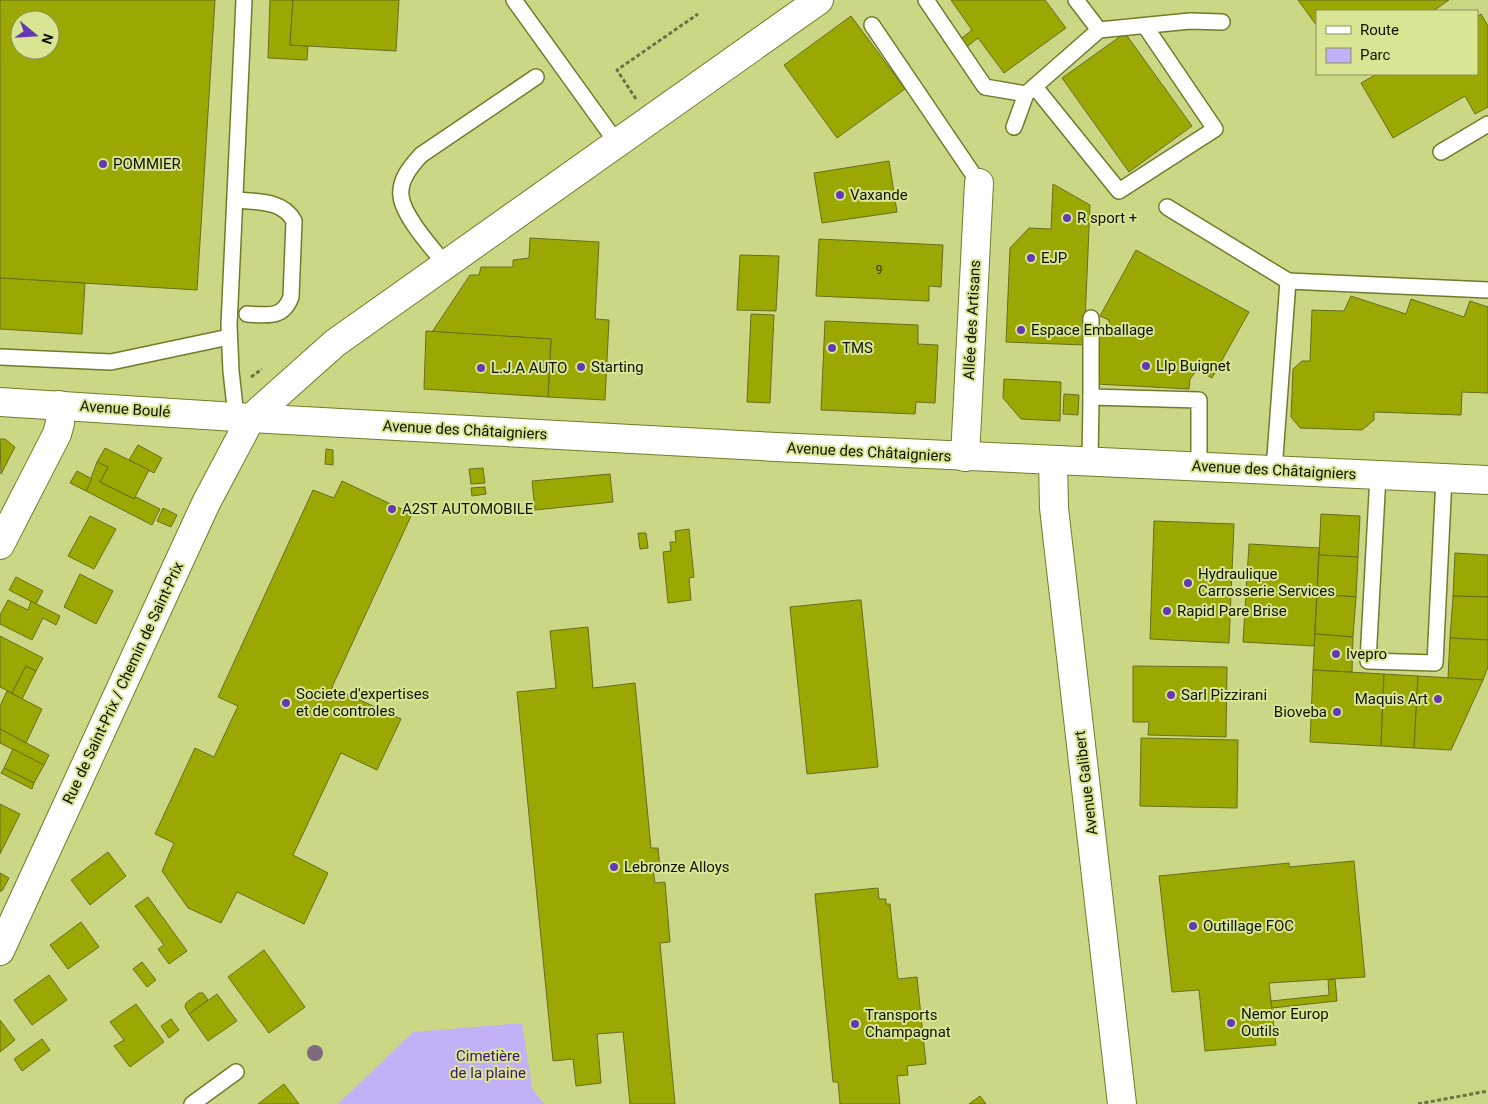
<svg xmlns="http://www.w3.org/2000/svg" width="1488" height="1104" font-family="Roboto,sans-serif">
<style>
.green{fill:#c2b1f7}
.building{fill:#9ba804;stroke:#666f1b;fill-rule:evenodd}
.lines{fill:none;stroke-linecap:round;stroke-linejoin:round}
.service-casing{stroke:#727b29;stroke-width:18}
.minor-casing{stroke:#727b29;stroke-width:30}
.tertiary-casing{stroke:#727b29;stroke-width:30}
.path{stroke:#6b7141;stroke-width:3;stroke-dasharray:4 2.5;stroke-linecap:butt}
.service{stroke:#fff;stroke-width:15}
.minor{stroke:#fff;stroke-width:28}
.tertiary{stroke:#fff;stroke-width:28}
.tree{fill:#7d6c7d}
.poi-dot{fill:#6539b1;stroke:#d9e593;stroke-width:2}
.labels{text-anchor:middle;stroke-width:4;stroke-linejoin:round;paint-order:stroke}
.number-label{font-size:12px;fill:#333801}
.poi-label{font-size:15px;fill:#101200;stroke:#d9e593;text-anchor:start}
.street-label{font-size:15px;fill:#101200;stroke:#d9e593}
.park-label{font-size:15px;fill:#3c1475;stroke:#d9e593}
</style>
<rect width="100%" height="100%" fill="#ccd786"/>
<polygon class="green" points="522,1023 532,1088 544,1104 338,1104 413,1032"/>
<g class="building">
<path d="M0,0h215l-18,290 -197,-12zM20,20h30v30h-30z"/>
<polygon points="270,0 293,0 290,45 308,46 307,60 268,58"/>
<polygon points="293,0 399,0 396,51 290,45"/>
<polygon points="951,0 1045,0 1066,28 1004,73 978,38 964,49 958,41 972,30"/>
<polygon points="1298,0 1449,0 1433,11 1317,11 1317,26"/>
<polygon points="1481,14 1488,26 1488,107 1475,114 1465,96 1393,138 1361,83 1377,74 1477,74 1477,17"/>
<polygon points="851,16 905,89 837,138 784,65"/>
<polygon points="1125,33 1192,126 1129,172 1062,78"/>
<polygon points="889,161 897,212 822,223 814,173"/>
<polygon points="1053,184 1090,205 1084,345 1006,342 1010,248 1029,228 1051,229"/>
<polygon points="530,238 599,242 595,319 609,320 605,400 548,397 551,339 432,332 470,275 479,275 481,267 513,267 513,260 529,258"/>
<polygon points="819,239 943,245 941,287 929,286 929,301 816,296"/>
<polygon points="1136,250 1249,312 1212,378 1197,370 1190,379 1189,389 1096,384 1099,336 1108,336 1109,320 1100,316"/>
<polygon points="740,255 779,256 776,311 737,310"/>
<polygon points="0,278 85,283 82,334 0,329"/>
<polygon points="1351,296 1406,314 1411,299 1464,317 1470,301 1488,307 1488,393 1462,392 1461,415 1374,412 1374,420 1362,430 1300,428 1291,417 1293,369 1302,361 1310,361 1312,310 1344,311"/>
<polygon points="751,314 774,315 770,403 747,402"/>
<polygon points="825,321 918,325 918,344 938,345 935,403 916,402 915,414 821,410"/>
<polygon points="426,331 551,339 548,397 424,389"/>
<polygon points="1004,379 1061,382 1060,421 1021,419 1003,398"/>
<polygon points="1064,394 1079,395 1078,415 1063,414"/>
<polygon points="0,439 5,439 15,447 1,474"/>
<polygon points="138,445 162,458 154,473 129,460"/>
<polygon points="105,448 149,470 134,499 100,482 108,467 97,462"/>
<polygon points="326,449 333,450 333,465 325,464"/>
<polygon points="97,462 108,467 100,482 134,499 136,497 160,509 152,525 86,491"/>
<polygon points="483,468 485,483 471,484 469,469"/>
<polygon points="77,471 92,479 86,491 70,483"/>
<polygon points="610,474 613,502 535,510 532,481"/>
<polygon points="342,481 412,514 332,687 401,719 377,770 341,753 293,855 328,873 304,924 237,892 221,923 188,908 162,871 174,843 155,834 195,748 214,757 238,706 218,697 313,490 334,498"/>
<polygon points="485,487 486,494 472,496 471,488"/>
<polygon points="163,508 177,515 171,527 157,521"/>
<polygon points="1321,514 1360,516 1358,557 1319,555"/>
<polygon points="90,516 116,529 94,569 68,556"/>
<polygon points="1154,521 1234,524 1229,643 1150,639"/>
<polygon points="689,529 694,577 689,578 691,600 668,603 663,552 671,551 670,542 676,542 675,531"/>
<polygon points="638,533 646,533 648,548 640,549"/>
<polygon points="1249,544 1319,548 1314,646 1243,642"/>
<polygon points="1455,553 1488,555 1488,597 1453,596"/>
<polygon points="1319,555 1358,557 1356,597 1317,594"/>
<polygon points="80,574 113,591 96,624 64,607"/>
<polygon points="16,577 43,591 36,604 9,590"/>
<polygon points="1317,594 1356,597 1353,637 1315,634"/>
<polygon points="1453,596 1488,597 1488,640 1450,638"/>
<polygon points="8,600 28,610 31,601 60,616 56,625 43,618 32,640 0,624 0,615"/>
<polygon points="858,600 861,600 878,767 807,774 790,607"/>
<polygon points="588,627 593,688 635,683 651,848 658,848 660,869 653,870 655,883 665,882 670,942 660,943 675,1104 630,1104 623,1032 597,1034 601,1083 576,1086 573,1059 553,1061 517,692 556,688 550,631"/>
<polygon points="1315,634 1353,637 1352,672 1313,670"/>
<polygon points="0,636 43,658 36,671 26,666 12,693 0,687"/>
<polygon points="1450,638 1488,640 1488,667 1483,680 1448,678"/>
<polygon points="26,666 36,671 22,699 12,693"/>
<polygon points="1133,666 1227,667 1226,737 1148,735 1149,722 1133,722"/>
<polygon points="1313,670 1384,674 1381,746 1310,742"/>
<polygon points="1384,674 1418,676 1414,748 1381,746"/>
<polygon points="1418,676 1483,680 1451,750 1414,748"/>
<polygon points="7,691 42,709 26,743 0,729 0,706"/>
<polygon points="0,729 49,755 44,765 0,743"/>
<polygon points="1141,738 1238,740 1237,808 1140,806"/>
<polygon points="13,749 44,765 34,783 4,768"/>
<polygon points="4,768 34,783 32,789 1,773"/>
<polygon points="0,804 20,814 0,854"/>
<polygon points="108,852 126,876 90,905 71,880"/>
<polygon points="1354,861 1365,977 1269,983 1276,1045 1205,1051 1199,990 1172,992 1159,876 1289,863 1289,867"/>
<polygon points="0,873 9,878 2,891 0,891"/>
<polygon points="878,888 879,899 886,899 886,904 890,904 898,979 917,977 926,1064 907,1066 908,1075 897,1076 900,1104 840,1104 838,1082 833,1082 815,894"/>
<polygon points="148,897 187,951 169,964 158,949 164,945 135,906"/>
<polygon points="81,922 99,947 68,969 50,945"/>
<polygon points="264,950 305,1007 269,1033 228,977"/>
<polygon points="142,962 156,980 147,987 133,969"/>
<polygon points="49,975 67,1000 32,1025 14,1000"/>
<polygon points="1335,979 1337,1001 1272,1008 1271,1001 1329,995 1328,980"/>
<polygon points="199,993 203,993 208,1000 189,1014 185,1007 186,1003"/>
<polygon points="217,994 237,1021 208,1041 189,1014"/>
<polygon points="136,1004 164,1042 130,1067 114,1046 124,1040 110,1022"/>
<polygon points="171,1019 179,1030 169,1038 161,1026"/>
<polygon points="0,1020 15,1040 0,1052"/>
<polygon points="42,1039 50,1050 22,1071 14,1059"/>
<polygon points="284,1084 299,1104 258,1104"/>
<polygon points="980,1096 986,1104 969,1104"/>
</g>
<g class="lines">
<defs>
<g id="service">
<polyline points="514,0 617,143"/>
<polyline points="926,0 985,87 1026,94"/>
<polyline points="872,25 979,183"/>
<polyline points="1099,30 1190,21 1222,22"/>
<polyline points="1035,87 1119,191 1215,129 1145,26"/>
<polyline points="1014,127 1026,94 1099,30 1076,0"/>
<polyline points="1441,152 1488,124"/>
<path d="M236,200c21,2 47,0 58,21l-3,76c-8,22 -24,18 -44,17"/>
<polyline points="1167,207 1288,281 1274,470"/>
<path d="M445,264c-13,-16 -42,-48 -44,-68 -2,-16 10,-30 20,-41l115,-78"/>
<polyline points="1288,281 1488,290"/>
<polyline points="1091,318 1091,397"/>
<polyline points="0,357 111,362 229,337"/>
<polyline points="236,416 231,371 229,325 244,0"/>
<polyline points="1090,462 1091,397 1199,400 1199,467"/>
<polyline points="1378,475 1368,661 1435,663 1444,478"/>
<polyline points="192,1104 236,1072"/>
</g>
<g id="minor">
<polyline points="0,402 251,418"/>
<polyline points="965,457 979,183"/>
<polyline points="1053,461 1054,508 1122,1104"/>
<polyline points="0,545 57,434 60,423 59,405"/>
</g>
<g id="tertiary">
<polyline points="251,418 776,447 1488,480"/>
<polyline points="0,951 206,503 251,418 335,343 819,0"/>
</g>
</defs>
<use href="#service" class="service-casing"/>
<use href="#minor" class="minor-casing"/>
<use href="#tertiary" class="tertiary-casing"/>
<g class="path">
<polyline points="636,99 617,70 698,14"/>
<polyline points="251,377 262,369"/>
<polyline points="1418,1104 1488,1091"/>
</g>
<use href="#service" class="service"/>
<use href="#minor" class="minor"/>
<use href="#tertiary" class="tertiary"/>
</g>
<circle class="tree" cx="315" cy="1053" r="8"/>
<g class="poi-dot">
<circle cx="103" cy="164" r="5"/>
<circle cx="840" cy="195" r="5"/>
<circle cx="1067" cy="218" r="5"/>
<circle cx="1031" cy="258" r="5"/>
<circle cx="1021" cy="330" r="5"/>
<circle cx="832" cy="348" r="5"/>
<circle cx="1146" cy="366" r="5"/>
<circle cx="581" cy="367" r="5"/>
<circle cx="481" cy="368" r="5"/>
<circle cx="392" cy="509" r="5"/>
<circle cx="1188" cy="583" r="5"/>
<circle cx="1167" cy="611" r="5"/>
<circle cx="1336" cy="654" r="5"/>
<circle cx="1171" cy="695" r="5"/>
<circle cx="1438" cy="699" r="5"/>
<circle cx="286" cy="703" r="5"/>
<circle cx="1337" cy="712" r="5"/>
<circle cx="614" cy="867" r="5"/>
<circle cx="1193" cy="926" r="5"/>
<circle cx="1231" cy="1023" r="5"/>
<circle cx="855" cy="1024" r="5"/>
</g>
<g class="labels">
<g class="number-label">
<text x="879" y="274">9</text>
</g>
<g class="poi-label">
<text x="113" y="169">POMMIER</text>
<text x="850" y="200">Vaxande</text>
<text x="1077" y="223">R sport +</text>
<text x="1041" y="263">EJP</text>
<text x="1031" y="335">Espace Emballage</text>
<text x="842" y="353">TMS</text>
<text x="1156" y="371">Llp Buignet</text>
<text x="591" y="372">Starting</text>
<text x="491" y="373">L.J.A AUTO</text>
<text x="402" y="514">A2ST AUTOMOBILE</text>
<text x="1198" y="579">Hydraulique<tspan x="1198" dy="17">Carrosserie Services</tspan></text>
<text x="1177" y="616">Rapid Pare Brise</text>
<text x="1346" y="659">Ivepro</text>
<text x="296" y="699">Societe d'expertises<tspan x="296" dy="17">et de controles</tspan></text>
<text x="1181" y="700">Sarl Pizzirani</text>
<text x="1428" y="704" text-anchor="end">Maquis Art</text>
<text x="1327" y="717" text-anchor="end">Bioveba</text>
<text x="624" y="872">Lebronze Alloys</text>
<text x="1203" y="931">Outillage FOC</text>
<text x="1241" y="1019">Nemor Europ<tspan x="1241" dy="17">Outils</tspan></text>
<text x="865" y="1020">Transports<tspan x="865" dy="17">Champagnat</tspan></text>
</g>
<g class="street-label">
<text transform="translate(972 320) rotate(-87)" y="5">Allée des Artisans</text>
<text transform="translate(125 409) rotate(4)" y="5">Avenue Boulé</text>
<text transform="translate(465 430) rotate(3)" y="5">Avenue des Châtaigniers</text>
<text transform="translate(869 452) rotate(3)" y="5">Avenue des Châtaigniers</text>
<text transform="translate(1274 470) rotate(3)" y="5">Avenue des Châtaigniers</text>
<text transform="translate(123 683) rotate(-65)" y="5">Rue de Saint-Prix / Chemin de Saint-Prix</text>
<text transform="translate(1086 783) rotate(-97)" y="5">Avenue Galibert</text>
</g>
<g class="park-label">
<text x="488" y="1061">Cimetière<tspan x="488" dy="17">de la plaine</tspan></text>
</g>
</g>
<rect x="1316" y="10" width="162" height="65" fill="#d9e593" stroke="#899158"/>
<rect x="1326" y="26" width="25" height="8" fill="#ffffff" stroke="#899158"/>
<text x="1360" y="35" font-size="15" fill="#101200">Route</text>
<rect x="1326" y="48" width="25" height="15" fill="#c2b1f7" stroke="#899158"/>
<text x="1360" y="60" font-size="15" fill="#101200">Parc</text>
<g transform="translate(35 35) rotate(108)"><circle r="24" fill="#d9e593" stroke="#899158"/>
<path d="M0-4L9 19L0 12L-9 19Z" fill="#6539b1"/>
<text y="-8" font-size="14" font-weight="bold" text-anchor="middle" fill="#101200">N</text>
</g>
</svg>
